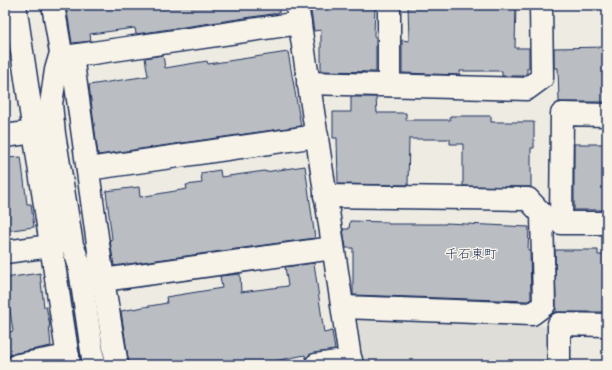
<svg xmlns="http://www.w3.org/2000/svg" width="612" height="370" font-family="Delius,'Klee One',sans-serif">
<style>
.built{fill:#deddd8}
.building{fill:#babdc2;stroke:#1b2f5e}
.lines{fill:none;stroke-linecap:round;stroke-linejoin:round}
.street-casing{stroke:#1b2f5e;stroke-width:25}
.secondary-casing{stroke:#1b2f5e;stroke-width:25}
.street{stroke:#f7f3e8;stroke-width:22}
.secondary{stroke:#f7f3e8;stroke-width:22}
.labels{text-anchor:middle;stroke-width:3;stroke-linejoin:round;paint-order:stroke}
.neighbourhood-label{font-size:13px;fill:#1b2f5e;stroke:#f7f3e8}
</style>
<rect width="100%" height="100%" fill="#eeebe2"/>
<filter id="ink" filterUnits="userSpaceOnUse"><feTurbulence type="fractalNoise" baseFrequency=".025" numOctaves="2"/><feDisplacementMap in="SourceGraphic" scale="8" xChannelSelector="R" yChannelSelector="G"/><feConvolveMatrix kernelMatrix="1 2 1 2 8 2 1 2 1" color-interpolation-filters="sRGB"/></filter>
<g filter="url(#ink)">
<polygon class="built" points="353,319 547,326 547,365 360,365"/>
<g class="building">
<polygon points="66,5 279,5 279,13 136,34 135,28 90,34 91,41 72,43"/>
<polygon points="310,5 375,5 374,36 376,37 376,72 321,71 321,30 314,31"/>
<polygon points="408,5 516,5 515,48 529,48 529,68 527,68 527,73 523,76 502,76 502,71 460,71 460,75 402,73 402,40 409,41"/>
<polygon points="607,47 607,102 559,102 558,68 554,68 554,48"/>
<polygon points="288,52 301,126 98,155 89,85 148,76 145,58 163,55 165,68 207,61 208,64"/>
<polygon points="351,97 376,97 377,113 406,113 406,120 450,120 450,116 491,116 491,122 534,122 534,148 531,148 531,187 463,186 463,144 450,144 450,139 409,139 408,185 338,184 337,138 333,138 333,112 351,112"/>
<rect x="574" y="144" width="33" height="66"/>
<polygon points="21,157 27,204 31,204 34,227 5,231 5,158"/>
<polygon points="305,166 315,238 114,266 110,240 112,239 106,191 139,187 140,197 187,189 186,185 202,183 201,173 220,170 221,177 265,171 265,172"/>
<polygon points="350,221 388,222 388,224 446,224 446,223 529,227 528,250 530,250 531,299 528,301 353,295 353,248 346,248 343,229 349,229"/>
<polygon points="555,250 598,250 598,255 607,255 607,312 556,312 556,305"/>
<polygon points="314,263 324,333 332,331 335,350 314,353 309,355 306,359 305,355 270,362 270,361 243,365 129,365 121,311 167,303 166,297 222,288 220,276 240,274 241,292 288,286 285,267"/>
<polygon points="40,273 44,307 46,306 50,326 49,326 51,346 16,353 10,355 8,359 5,359 5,333 13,331 5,278"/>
</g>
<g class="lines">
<defs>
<g id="street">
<polyline points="53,5 61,53 56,70 51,104 54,134 72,245 79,263 94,365"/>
<polyline points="297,5 351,365"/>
<polyline points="308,83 527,89 542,78 541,5"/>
<polyline points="389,85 389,5"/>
<polyline points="607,115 562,114 561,223 607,223"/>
<polyline points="5,136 34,132"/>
<polyline points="88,169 317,136"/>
<polyline points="325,196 528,199 542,214 544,305 532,314 343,307"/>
<polyline points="5,252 51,246"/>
<polyline points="103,280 72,56 300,23"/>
<polyline points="18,365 68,356"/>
<polyline points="117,365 103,280 333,248"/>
<polyline points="316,365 351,360"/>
<polyline points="559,365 559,324 607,325"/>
</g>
<polyline id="secondary" points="15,5 69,365"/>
</defs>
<use href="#street" class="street-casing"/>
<use href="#secondary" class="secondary-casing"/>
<use href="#street" class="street"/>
<use href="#secondary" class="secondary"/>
</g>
</g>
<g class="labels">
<g class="neighbourhood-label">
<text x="471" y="258">千石東町</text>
</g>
</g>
<rect width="612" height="370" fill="none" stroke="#f7f3e8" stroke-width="20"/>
<rect x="10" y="10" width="592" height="350" fill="none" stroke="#1b2f5e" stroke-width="1.5" filter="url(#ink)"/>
</svg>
